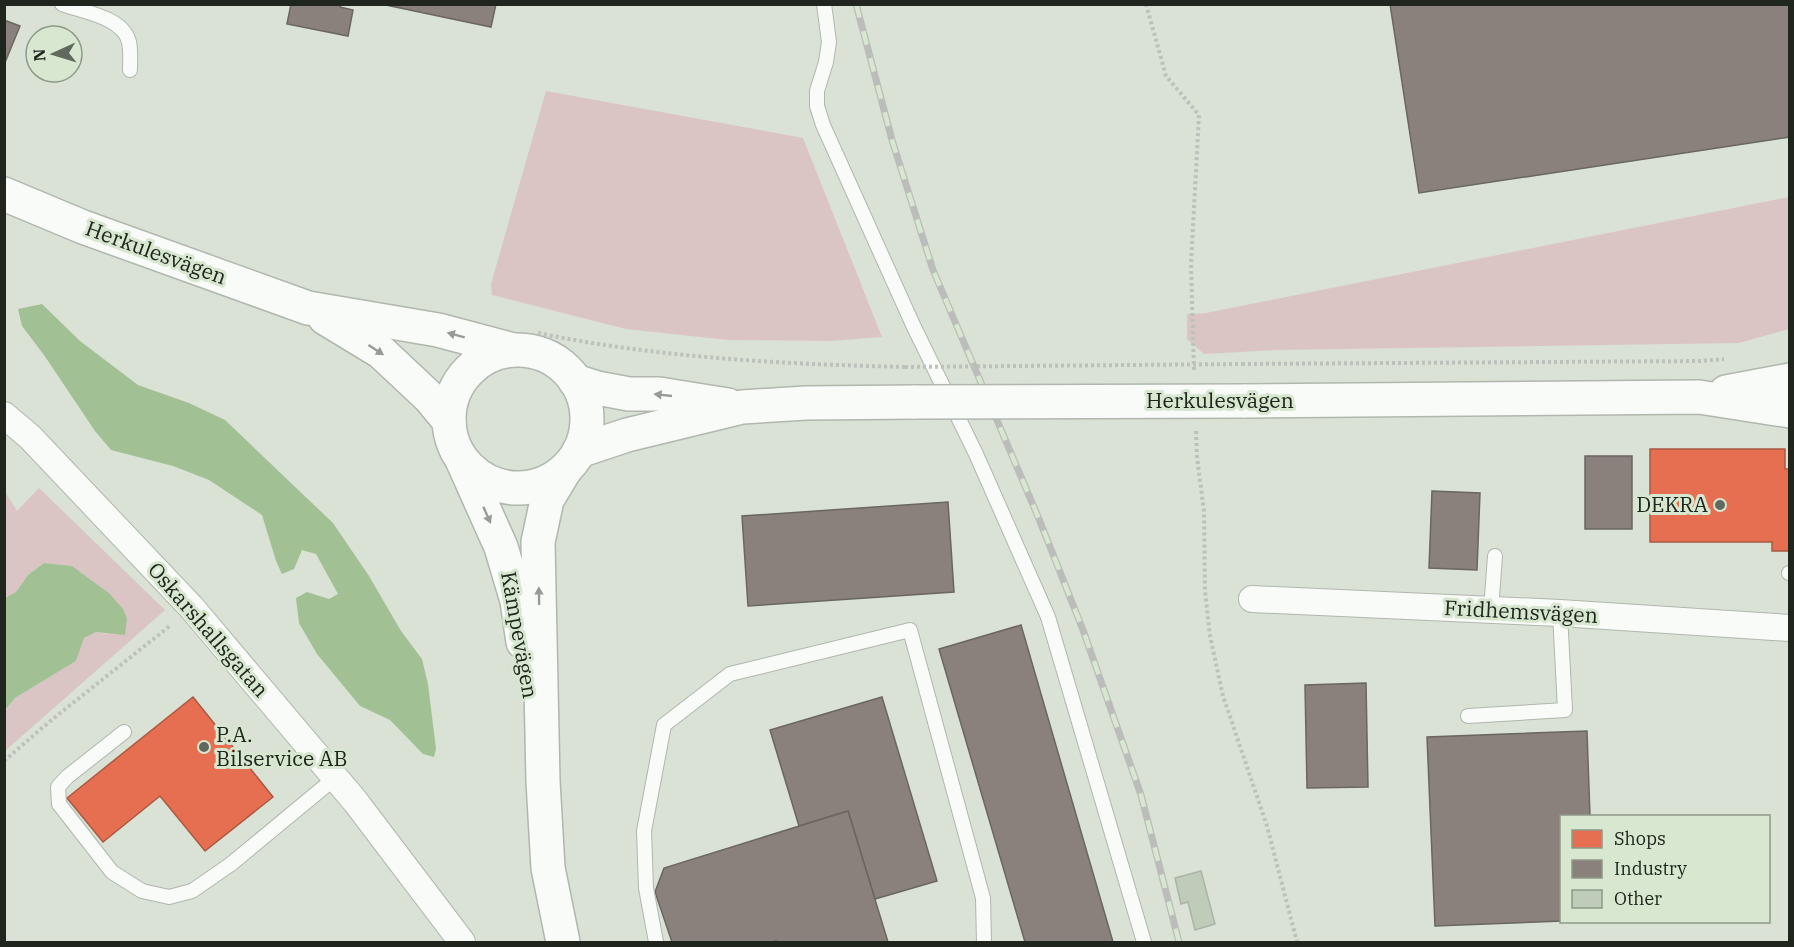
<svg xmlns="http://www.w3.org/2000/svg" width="1794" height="947" font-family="'IBM Plex Serif',serif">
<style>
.green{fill:#dbc5c4}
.water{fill:#a1c194}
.shops{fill:#e76f51;stroke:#ab5942;stroke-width:1.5}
.industry{fill:#8a817c;stroke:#6a6660;stroke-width:1.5}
.building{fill:#bfccba;stroke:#acb3a9;stroke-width:1.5}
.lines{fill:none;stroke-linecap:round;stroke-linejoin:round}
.lane-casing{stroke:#b0b7ad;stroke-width:16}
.street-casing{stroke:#b0b7ad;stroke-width:28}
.secondary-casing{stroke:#b0b7ad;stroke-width:36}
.path{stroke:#bdc1bc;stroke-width:4;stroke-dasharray:3 3;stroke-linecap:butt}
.lane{stroke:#f9fbf9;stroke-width:14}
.street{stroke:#f9fbf9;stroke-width:26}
.secondary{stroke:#f9fbf9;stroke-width:33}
.rail-casing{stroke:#bbbdba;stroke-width:7}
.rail{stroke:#d7e7d0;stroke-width:4.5;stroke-dasharray:14;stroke-linecap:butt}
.secondary-bridge-casing{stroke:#b0b7ad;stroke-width:36;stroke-linecap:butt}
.path-bridge{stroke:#bdc1bc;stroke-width:4;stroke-dasharray:3 3;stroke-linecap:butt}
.secondary-bridge{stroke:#f9fbf9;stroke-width:33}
.oneway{fill:#979b96}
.poi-dot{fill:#61685e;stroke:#d7e7d0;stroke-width:2}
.labels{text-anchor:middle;stroke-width:6;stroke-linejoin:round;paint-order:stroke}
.street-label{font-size:21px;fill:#20261e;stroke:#d7e7d0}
.poi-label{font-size:21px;fill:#20261e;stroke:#d7e7d0;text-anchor:end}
</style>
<rect width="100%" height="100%" fill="#d9e2d5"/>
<g class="green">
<polygon points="546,91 803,138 882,337 830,341 728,340 626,329 492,295 491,284"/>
<polygon points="1789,197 1789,329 1739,343 1277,350 1204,354 1187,339 1187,314 1206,313"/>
<polygon points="39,488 165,610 5,751 5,710 15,698 76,661 84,638 96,632 108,634 109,593 72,566 44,563 28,575 16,592 5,598 4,490 17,511"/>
</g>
<g class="water">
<polygon points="42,304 80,341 138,385 189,403 225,420 333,523 369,576 401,631 422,659 428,684 436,749 434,757 423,754 390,720 360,706 317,654 299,623 296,598 307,592 329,599 338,594 316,554 302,550 294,569 282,574 276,561 262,515 209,480 173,466 111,450 95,431 44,355 22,326 18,309"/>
<polygon points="44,563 72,566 109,593 123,609 127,618 125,635 96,632 84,638 76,661 15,698 5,710 5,598 16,592 28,575"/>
</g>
<g class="shops">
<polygon points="1650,449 1785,449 1785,469 1790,469 1790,551 1772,551 1772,542 1650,542"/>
<polygon points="193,697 273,797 205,851 160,796 103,842 67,798"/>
</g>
<g class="industry">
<polygon points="291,4 340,4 340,7 353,10 348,36 287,24"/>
<polygon points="381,4 496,4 491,27"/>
<polygon points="1390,4 1790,4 1790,137 1419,193"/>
<polygon points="4,20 20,26 4,65"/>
<rect x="1585" y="456" width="47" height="73"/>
<polygon points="1432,491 1480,493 1477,570 1429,568"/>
<polygon points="948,502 954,592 748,606 742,516"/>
<polygon points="1021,625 1113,942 1025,942 939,649"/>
<polygon points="1366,683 1368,787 1307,788 1305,685"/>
<polygon points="882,697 937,881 875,899 848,811 799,826 770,730"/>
<polygon points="1587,731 1590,816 1562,816 1562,921 1435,926 1427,737"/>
<polygon points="848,811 888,942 776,942 776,941 771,942 672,942 655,892 664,868"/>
</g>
<polygon class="building" points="1201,871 1215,924 1195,930 1188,902 1181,904 1175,878"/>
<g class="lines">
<defs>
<g id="lane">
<path d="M62,4c21,8 61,13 67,38 2,8 1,19 1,28"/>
<polyline points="824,4 829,42 826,62 817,91 817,106 823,125 913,325 976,454 1048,617 1144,942"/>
<polyline points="1789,573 1790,573"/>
<polyline points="1491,610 1495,556"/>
<polyline points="1468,716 1565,710 1560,613"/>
<polyline points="124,732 67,777 58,787 59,804 112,872 142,891 169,897 192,891 231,864 335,778"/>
<polyline points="656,942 646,888 644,831 664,725 730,674 910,630 983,898 984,942"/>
</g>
<g id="street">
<polyline points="4,415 30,437 192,608 355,801 462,942"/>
<polyline points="1252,599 1560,613 1790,628"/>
</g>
<g id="secondary">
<polyline points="4,194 83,227 308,308 438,330 513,350"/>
<polyline points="325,318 381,352 430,398 449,421"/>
<circle cx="518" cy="419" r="69"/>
<polyline points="575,381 597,388 629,394 659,394 728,405"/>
<polyline points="1726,392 1790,380"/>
<polyline points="1243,401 1699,397 1790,411"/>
<polyline points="579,451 627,435 742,407 806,403 916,402"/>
<polyline points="463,462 501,547 517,601 523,642"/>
<polyline points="563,942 548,868 543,781 538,542 547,500 565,470"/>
</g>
</defs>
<use href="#lane" class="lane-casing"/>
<use href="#street" class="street-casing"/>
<use href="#secondary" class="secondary-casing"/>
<g class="path">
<polyline points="1146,4 1166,76 1199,115 1191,264 1194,370"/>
<path d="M538,333c121,25 244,31 367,34"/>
<polyline points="1242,364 1701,361 1724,359"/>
<polyline points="1196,431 1197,457 1204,511 1205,591 1210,636 1223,696 1267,826 1297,942"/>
<polyline points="4,761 49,722 171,625"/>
</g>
<use href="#lane" class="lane"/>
<use href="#street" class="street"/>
<use href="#secondary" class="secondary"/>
<defs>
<polyline id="rail" points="856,4 892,140 933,270 1039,519 1083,630 1141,795 1179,942"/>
</defs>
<use href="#rail" class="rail-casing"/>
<use href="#rail" class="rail"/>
<defs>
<polyline id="secondary-bridge" points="916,402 1243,401"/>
</defs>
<use href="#secondary-bridge" class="secondary-bridge-casing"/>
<polyline class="path-bridge" points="905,367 1242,364"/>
<use href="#secondary-bridge" class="secondary-bridge"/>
</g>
<defs><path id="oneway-solid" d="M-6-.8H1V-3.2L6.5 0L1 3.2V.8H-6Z" transform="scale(1.5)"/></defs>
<g class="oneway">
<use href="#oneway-solid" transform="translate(456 335) rotate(-165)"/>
<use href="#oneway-solid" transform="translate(376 350) rotate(33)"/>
<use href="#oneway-solid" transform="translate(663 395) rotate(-174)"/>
<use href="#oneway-solid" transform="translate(487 515) rotate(66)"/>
<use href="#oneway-solid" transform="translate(539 596) rotate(-91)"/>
</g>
<g class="poi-dot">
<circle cx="1720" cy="505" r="6"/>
<circle cx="204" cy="747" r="6"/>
</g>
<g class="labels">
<g class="street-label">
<text transform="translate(156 253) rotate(20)" y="7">Herkulesvägen</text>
<text x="1220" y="408">Herkulesvägen</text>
<text transform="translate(1521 612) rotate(3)" y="7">Fridhemsvägen</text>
<text transform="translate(208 630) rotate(49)" y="7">Oskarshallsgatan</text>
<text transform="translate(519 635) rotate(80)" y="7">Kämpevägen</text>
</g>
<g class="poi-label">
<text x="1708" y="512">DEKRA</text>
<text x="216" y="742" text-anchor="start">P.A.<tspan x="216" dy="24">Bilservice AB</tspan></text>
</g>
</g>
<rect width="1794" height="947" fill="none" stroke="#20261e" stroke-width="12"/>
<rect x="1560" y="815" width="210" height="108" fill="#d7e7d0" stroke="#8e9a89" stroke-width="1.5"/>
<rect x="1572" y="830" width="30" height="18" fill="#e76f51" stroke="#8e9a89" stroke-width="1.5"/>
<text x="1614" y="845" font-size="18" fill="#20261e">Shops</text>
<rect x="1572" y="860" width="30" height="18" fill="#8a817c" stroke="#8e9a89" stroke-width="1.5"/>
<text x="1614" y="875" font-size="18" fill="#20261e">Industry</text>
<rect x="1572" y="890" width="30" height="18" fill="#bfccba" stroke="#8e9a89" stroke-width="1.5"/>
<text x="1614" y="905" font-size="18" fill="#20261e">Other</text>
<g transform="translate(54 54) rotate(266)"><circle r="28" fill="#d7e7d0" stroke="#8e9a89" stroke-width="1.5"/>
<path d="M0-4.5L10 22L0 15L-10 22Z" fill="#61685e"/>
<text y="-9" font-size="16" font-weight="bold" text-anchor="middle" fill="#20261e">N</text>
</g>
</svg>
